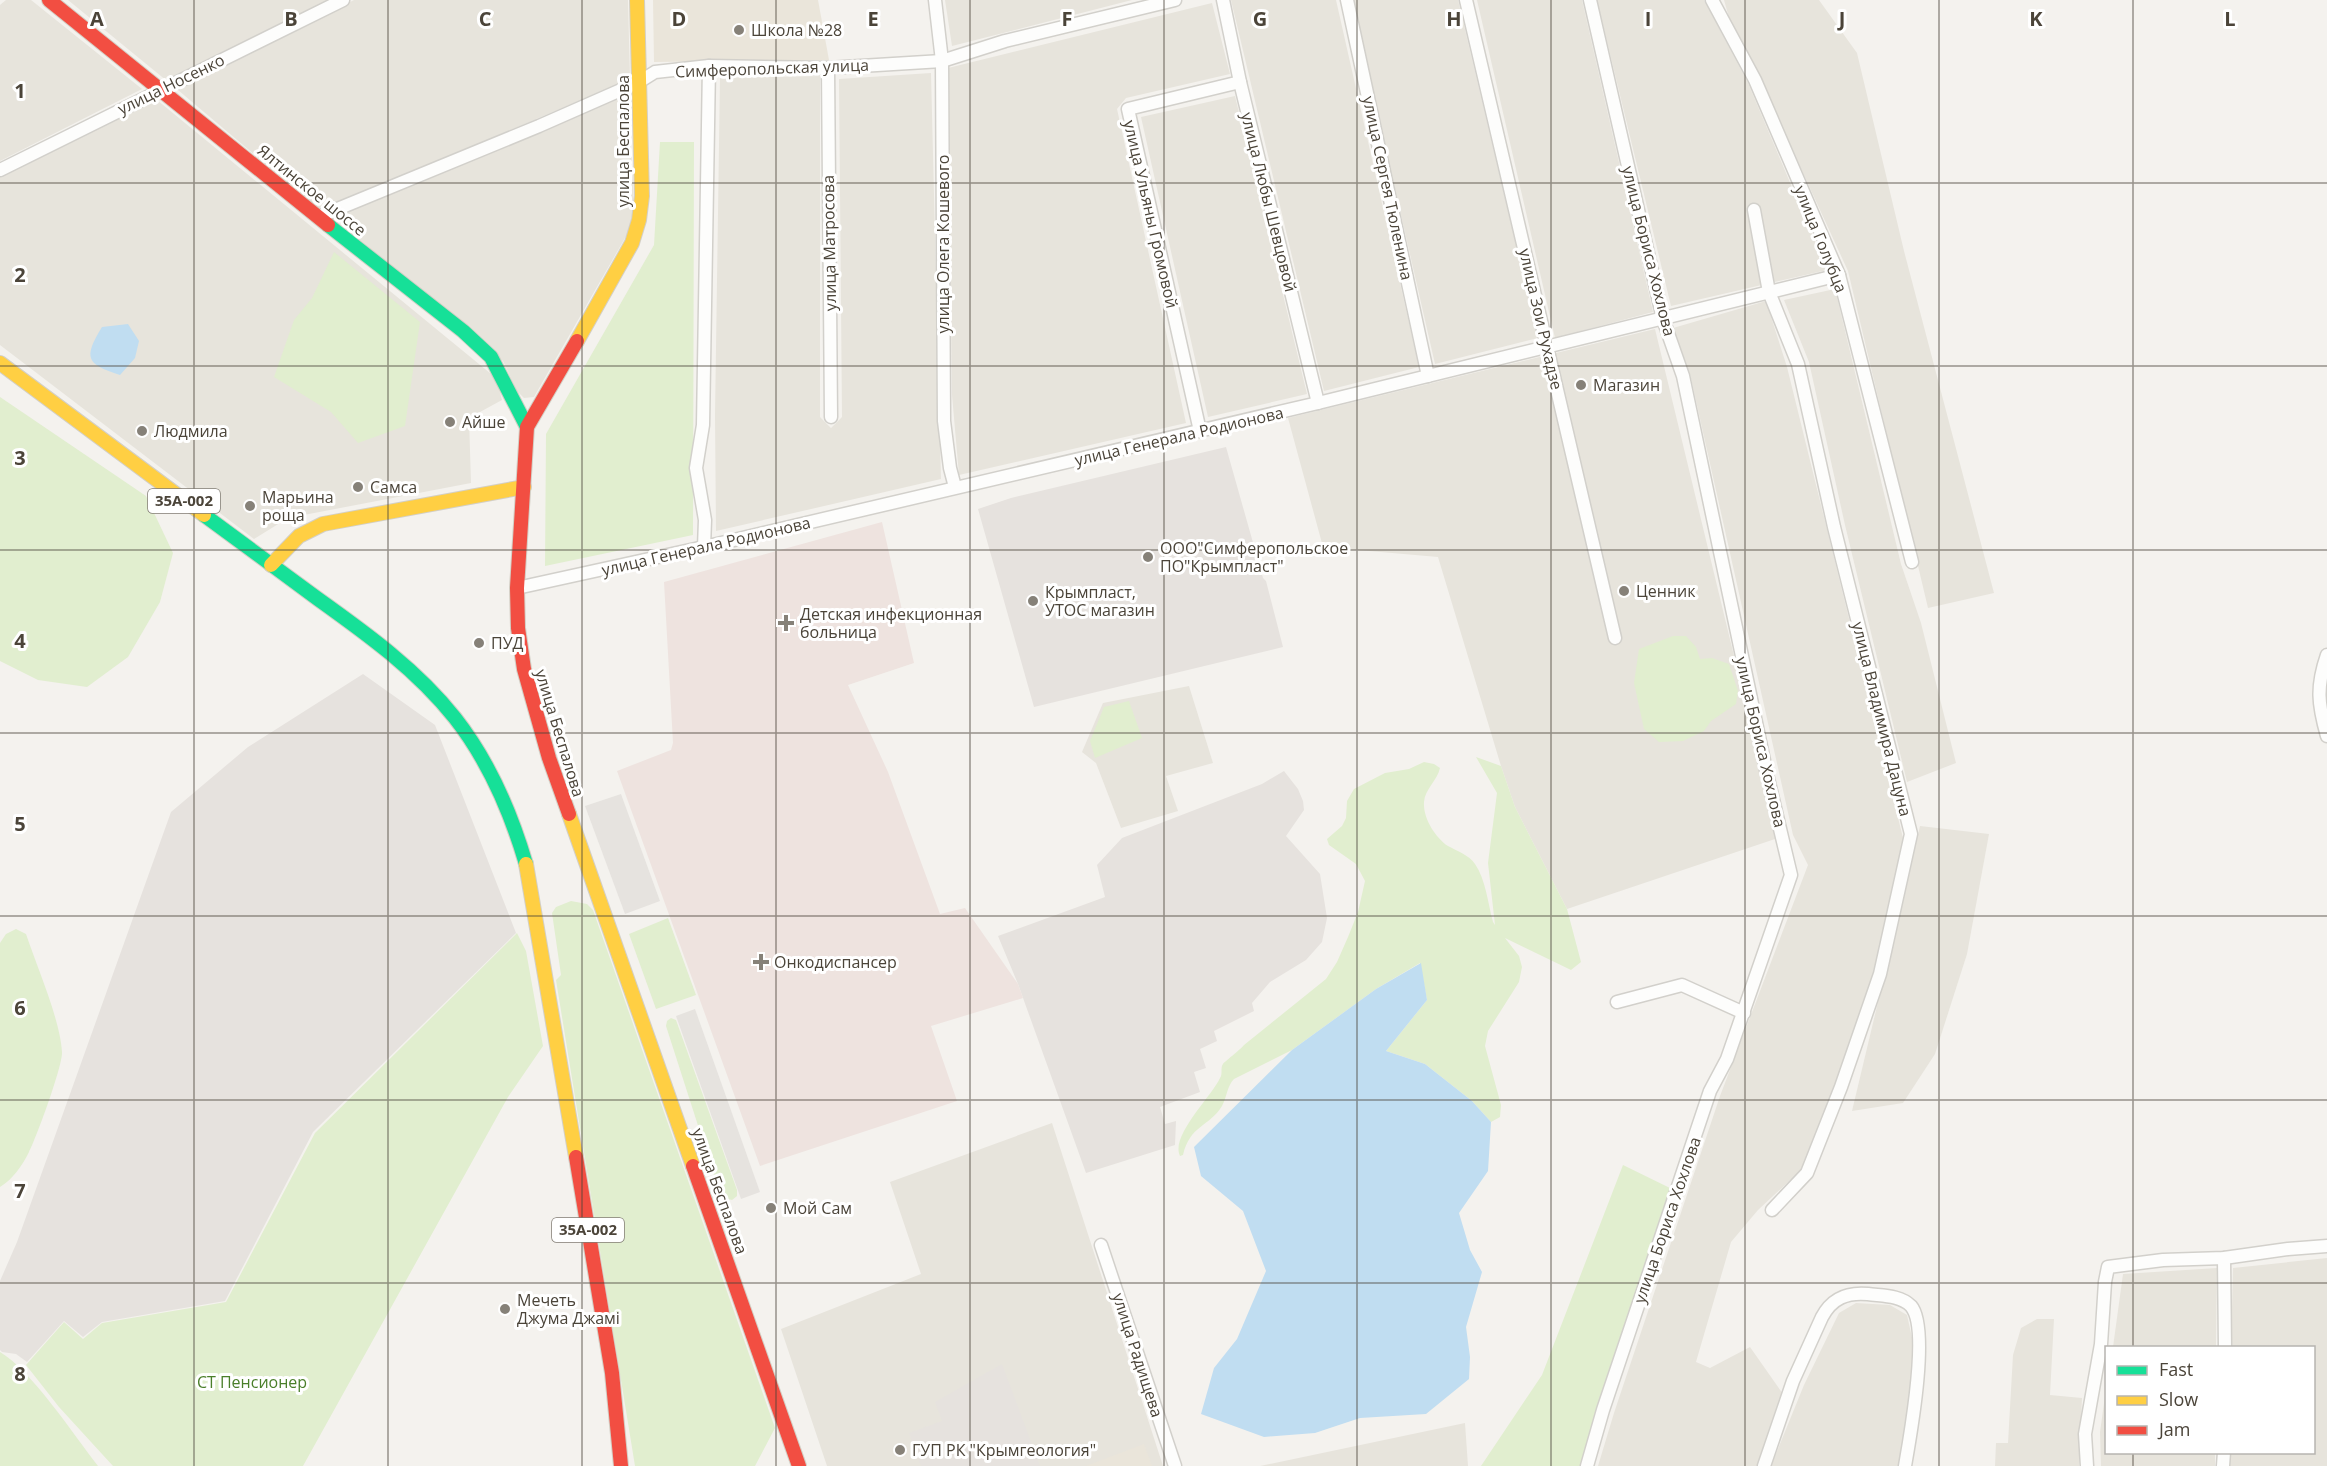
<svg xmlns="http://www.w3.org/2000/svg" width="2327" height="1466" font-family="'Open Sans',sans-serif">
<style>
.residential{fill:#e7e4dc}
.industrial{fill:#e6e2de}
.education{fill:#eae5da}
.medical{fill:#eee3df}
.green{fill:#e1eecf}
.parking{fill:#e6e3df}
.water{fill:#c0ddf1}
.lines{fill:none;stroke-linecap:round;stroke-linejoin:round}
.street-casing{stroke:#d2d0cb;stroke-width:15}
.fast-casing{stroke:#d3cfc5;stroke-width:16}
.slow-casing{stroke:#d3cfc5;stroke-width:16}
.jam-casing{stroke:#d3cfc5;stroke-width:16}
.street{stroke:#fdfdfc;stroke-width:12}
.fast{stroke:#16e098;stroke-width:14}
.slow{stroke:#ffcf43;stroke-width:14}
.jam{stroke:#f24e42;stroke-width:14}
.grid{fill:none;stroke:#4b4439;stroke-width:1.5;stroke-opacity:0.55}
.poi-dot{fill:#868178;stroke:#fff;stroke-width:2}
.labels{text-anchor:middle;stroke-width:6;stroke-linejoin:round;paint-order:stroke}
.shield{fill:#fff;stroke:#817c74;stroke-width:1.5}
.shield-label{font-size:15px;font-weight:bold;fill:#4b4439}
.poi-label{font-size:16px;fill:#4b4439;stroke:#fff;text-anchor:start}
.street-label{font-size:16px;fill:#4b4439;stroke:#fff}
.park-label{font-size:16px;fill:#4a7f2a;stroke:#fff}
.grid-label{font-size:20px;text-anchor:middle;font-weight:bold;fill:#4b4439;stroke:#fff;stroke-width:6;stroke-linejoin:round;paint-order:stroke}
</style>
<rect width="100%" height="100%" fill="#f4f2ee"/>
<g class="residential">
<polygon points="6,0 31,0 142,89 0,161 0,5"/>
<polygon points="68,0 331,0 167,81"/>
<polygon points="354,0 628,0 630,79 321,211 178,90"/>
<polygon points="945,0 1132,0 952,46"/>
<polygon points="1231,0 1336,0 1419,367 1324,391"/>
<polygon points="1352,0 1458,0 1538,338 1435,364"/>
<polygon points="1477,0 1582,0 1653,312 1555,338"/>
<polygon points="1597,0 1704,0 1748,83 1827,270 1671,306"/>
<polygon points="1724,0 1819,0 1857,53 1904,251 1994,593 1928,608 1848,271 1758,75 1732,28"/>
<polygon points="1212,3 1230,74 1126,98 1117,109 1186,423 959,475 952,395 948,68"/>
<polygon points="931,73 941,479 716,531 715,416 720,78 820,76 820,417 831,428 842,417 839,79"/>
<polygon points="628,92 634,205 629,231 534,397 524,398 517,391 503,361 332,216"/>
<polygon points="1235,96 1307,394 1208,417 1141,117"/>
<polygon points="157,100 496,378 502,400 469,418 471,483 288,518 254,539 0,345 0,175"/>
<polygon points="1835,289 1901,564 1921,623 1956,763 1907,782 1845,525 1809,362 1784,300"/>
<polygon points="1766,301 1787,367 1904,842 1875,973 1830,1106 1800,1171 1758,1210 1731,1242 1696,1362 1710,1368 1750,1347 1783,1394 1757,1466 1598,1466 1614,1413 1720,1096 1808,865 1793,835 1690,374 1673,328"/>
<polygon points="1655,329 1778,838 1567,909 1515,807 1501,766 1438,557 1323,547 1288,418"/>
<polygon points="1189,686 1213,763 1166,776 1178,811 1121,828 1096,763 1082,752 1103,703"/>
<polygon points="1920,826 1989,834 1967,954 1935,1054 1903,1103 1852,1111"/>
<polygon points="1052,1123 1163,1466 827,1466 781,1329 921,1274 890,1182"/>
<polygon points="2327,1258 2327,1466 2229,1466 2229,1453 2314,1452 2314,1348 2231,1347 2233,1268"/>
<polygon points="2217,1268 2216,1347 2113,1347 2123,1274"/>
<polygon points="1856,1303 1890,1305 1907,1315 1915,1351 1912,1398 1900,1466 1771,1466 1804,1385 1839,1313"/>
<polygon points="2037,1319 2054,1319 2050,1395 2082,1398 2079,1466 1995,1466 1996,1443 2008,1443 2013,1355 2021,1328"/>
<polygon points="2106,1389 2106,1452 2215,1453 2215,1466 2101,1466 2100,1432"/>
<polygon points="1465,1423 1468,1466 1260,1466"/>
</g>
<g class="industrial">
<polygon points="1226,447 1263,578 1266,581 1283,647 1034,707 978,509 1011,498"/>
<polygon points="363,674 435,725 516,933 313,1132 225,1301 102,1322 83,1337 64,1321 27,1362 16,1354 2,1352 0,1350 0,1281 17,1242 171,812 248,747"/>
<polygon points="1284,771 1298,789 1303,801 1304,810 1286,836 1320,874 1327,918 1322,942 1306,960 1270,982 1252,1003 1254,1011 1214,1031 1217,1041 1200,1049 1206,1068 1194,1072 1200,1092 1160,1107 1165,1124 1176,1121 1175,1145 1086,1173 1018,984 998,936 1105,897 1097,865 1122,838 1262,784"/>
<polygon points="1002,1364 1040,1466 921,1466 909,1433 942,1421 935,1402"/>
</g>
<g class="education">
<polygon points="653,0 818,0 829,60 654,62"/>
<polygon points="1144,1444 1152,1466 1086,1466"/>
</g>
<polygon class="medical" points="882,522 914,663 848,685 888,772 940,914 965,908 1018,984 1023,998 931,1026 957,1101 760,1166 617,771 671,750 673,743 664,582"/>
<g class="green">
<polygon points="660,142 694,142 693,535 545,566 546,434 654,245"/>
<polygon points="334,252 420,322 405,426 358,443 331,412 274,377 294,320 312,298"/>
<polygon points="0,397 146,496 173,553 160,602 128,657 87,687 38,680 0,661"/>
<polygon points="1673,636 1686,636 1696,647 1700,659 1712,658 1729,664 1738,691 1736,704 1711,721 1704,731 1683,741 1659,742 1644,729 1634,683 1639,649"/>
<polygon points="1129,701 1142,738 1095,758 1090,741 1104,707"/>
<path d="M1476,757l25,9 14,41 52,102 14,53 -10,8 -66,-32 14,18 3,11 -3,15 -31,49 -3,15 16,59 -1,12 -9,5 -19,-21 -47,-37 -39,-13 41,-51 -7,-37 -44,26 -84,61 -58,29c-7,7 -7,18 -12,27 -13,21 -32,19 -39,49l-3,1c-10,-20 32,-60 40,-78 3,-4 0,-10 3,-14 1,-2 17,-14 21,-19l82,-66 11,-17 11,-25 10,-25 7,-31 -9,-17 -27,-19 -2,-6 15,-13 4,-8 1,-17 7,-12 31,-16 24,-4 15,-7 10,2 6,4c-3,13 -15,21 -16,34 -1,16 11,35 24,44 9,5 21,9 27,18 11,16 13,40 18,58l2,3 -7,-62 9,-70z"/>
<polygon points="571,901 587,904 593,910 775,1428 755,1466 635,1466 556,980 561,975 552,913 556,907"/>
<polygon points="668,918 696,995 656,1009 629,934"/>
<path d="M16,929l10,5c11,33 34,85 36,118 1,13 -26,87 -33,100 -7,14 -16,27 -29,35v-244l6,-9z"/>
<polygon points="517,933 526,951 543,1046 508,1097 303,1466 113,1466 59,1407 26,1365 64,1322 83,1339 102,1323 226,1302 315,1133"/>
<polygon points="671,1018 676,1020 737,1190 737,1196 732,1200 721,1197 666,1026 667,1021"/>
<polygon points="1623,1165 1670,1188 1582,1466 1481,1466 1542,1375"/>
<path d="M0,1352c31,18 74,83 98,114h-98z"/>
</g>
<g class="parking">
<polygon points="621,794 660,901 625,914 585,806"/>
<polygon points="695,1009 760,1192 741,1199 676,1016"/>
</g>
<g class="water">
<path d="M128,324l11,17 -4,17 -15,17c-34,-11 -37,-17 -18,-48z"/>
<polygon points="1421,963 1427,1000 1386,1051 1425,1064 1472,1101 1491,1122 1488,1171 1459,1213 1470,1250 1482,1272 1466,1327 1470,1357 1469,1379 1426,1414 1360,1418 1315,1433 1264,1437 1201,1414 1214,1368 1237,1339 1266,1271 1243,1211 1201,1176 1194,1147 1292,1050 1376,989"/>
</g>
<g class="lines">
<defs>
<g id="street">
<polyline points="935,0 942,61 944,421 950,468 955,487"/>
<polyline points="1223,0 1240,82 1318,403"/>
<polyline points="1347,0 1428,376"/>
<polyline points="1466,0 1615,638"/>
<polyline points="1712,0 1755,80 1839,275 1912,562"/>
<polyline points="828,68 831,417"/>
<polyline points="0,170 343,0"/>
<polyline points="1754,210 1769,292 1798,364 1834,527 1911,834 1880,974 1841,1087 1807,1173 1772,1210"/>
<polyline points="318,217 539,126 639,82 655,72 709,66 828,68 942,61 1005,41 1175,0"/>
<polyline points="1200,431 1128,109 1240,82"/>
<polyline points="704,547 705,520 696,468 703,425 709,66"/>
<polyline points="517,588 704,547 1318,403 1839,275"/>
<path d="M2327,655c-11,32 -9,49 0,81"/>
<polyline points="1617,1002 1682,985 1744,1013"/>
<polyline points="1101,1245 1175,1466"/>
<polyline points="2224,1258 2225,1348"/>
<polyline points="1587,1466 1603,1410 1710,1091 1727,1059 1791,875 1766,770 1683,376 1663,319 1590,0"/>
<path d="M1764,1466l29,-85 29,-64c10,-19 25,-25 46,-23 14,2 32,1 43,12 19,22 -1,131 -6,160"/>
<polyline points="2087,1466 2085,1434 2101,1344 2105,1282 2108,1267 2163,1260 2224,1258 2288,1249 2327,1246"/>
<polyline points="2223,1466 2224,1452"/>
</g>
<g id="fast">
<polyline points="328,225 463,331 491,357 527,427"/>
<path d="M204,515c38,28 76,56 114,84 49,35 99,71 137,119 33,42 56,95 71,146"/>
</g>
<g id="slow">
<polyline points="577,341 632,243 639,220 642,196 637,0"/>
<polyline points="0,363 204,515"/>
<polyline points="271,565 299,536 323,524 524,487"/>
<polyline points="569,814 693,1166"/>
<polyline points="526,864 576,1157"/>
</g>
<g id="jam">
<polyline points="49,0 328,225"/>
<polyline points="569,814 549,758 524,669 518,628 517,588 527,427 577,341"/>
<polyline points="576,1157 612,1373 621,1466"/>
<polyline points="693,1166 799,1466"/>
</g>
</defs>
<use href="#street" class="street-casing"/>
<use href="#fast" class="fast-casing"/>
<use href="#slow" class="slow-casing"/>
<use href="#jam" class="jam-casing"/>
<use href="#street" class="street"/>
<use href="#fast" class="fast"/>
<use href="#slow" class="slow"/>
<use href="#jam" class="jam"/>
</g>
<path class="grid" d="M194,0v1466M388,0v1466M582,0v1466M776,0v1466M970,0v1466M1164,0v1466M1357,0v1466M1551,0v1466M1745,0v1466M1939,0v1466M2133,0v1348M0,183h2327M0,366h2327M0,550h2327M0,733h2327M0,916h2327M0,1100h2327M0,1283h2327M2133,1452v14"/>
<g class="poi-dot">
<circle cx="739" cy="30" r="6"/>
<circle cx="1581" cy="385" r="6"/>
<circle cx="450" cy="422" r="6"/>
<circle cx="142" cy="431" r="6"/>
<circle cx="358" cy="487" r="6"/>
<circle cx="250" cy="506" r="6"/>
<circle cx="1148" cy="557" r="6"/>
<circle cx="1624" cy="591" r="6"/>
<circle cx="1033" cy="601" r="6"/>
<path d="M783 614h6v6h6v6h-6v6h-6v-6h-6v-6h6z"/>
<circle cx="479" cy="643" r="6"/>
<path d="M758 953h6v6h6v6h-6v6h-6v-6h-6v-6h6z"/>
<circle cx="771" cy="1208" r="6"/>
<circle cx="505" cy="1309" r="6"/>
<circle cx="900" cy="1450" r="6"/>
</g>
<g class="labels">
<g class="shield">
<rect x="148" y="489" width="72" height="24" rx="4.5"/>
<rect x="552" y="1218" width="72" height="24" rx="4.5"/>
</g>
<g class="shield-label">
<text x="184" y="506">35А-002</text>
<text x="588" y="1235">35А-002</text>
</g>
<g class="poi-label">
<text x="751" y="36">Школа №28</text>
<text x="1593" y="391">Магазин</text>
<text x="462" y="428">Айше</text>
<text x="154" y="437">Людмила</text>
<text x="370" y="493">Самса</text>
<text x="262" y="503">Марьина<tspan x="262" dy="18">роща</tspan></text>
<text x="1160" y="554">ООО"Симферопольское<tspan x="1160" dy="18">ПО"Крымпласт"</tspan></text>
<text x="1636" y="597">Ценник</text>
<text x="1045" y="598">Крымпласт,<tspan x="1045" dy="18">УТОС магазин</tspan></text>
<text x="800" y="620">Детская инфекционная<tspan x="800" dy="18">больница</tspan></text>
<text x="491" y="649">ПУД</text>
<text x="774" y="968">Онкодиспансер</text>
<text x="783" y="1214">Мой Сам</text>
<text x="517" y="1306">Мечеть<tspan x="517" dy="18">Джума Джамі</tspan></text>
<text x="912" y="1456">ГУП РК "Крымгеология"</text>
</g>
<g class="street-label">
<text transform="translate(772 68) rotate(-2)" y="6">Симферопольская улица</text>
<text transform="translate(171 84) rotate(-26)" y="6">улица Носенко</text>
<text transform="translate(623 141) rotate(-90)" y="6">улица Беспалова</text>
<text transform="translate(1388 188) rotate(78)" y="6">улица Сергея Тюленина</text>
<text transform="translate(312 190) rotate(39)" y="6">Ялтинское шоссе</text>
<text transform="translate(1269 202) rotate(76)" y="6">улица Любы Шевцовой</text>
<text transform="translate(1151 214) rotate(77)" y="6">улица Ульяны Громовой</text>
<text transform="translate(1821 239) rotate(68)" y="6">улица Голубца</text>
<text transform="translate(829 243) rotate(-91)" y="6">улица Матросова</text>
<text transform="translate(943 244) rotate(-90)" y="6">улица Олега Кошевого</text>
<text transform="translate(1649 251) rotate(76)" y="6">улица Бориса Хохлова</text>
<text transform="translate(1541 319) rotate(77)" y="6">улица Зои Рухадзе</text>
<text transform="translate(1179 436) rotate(-13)" y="6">улица Генерала Родионова</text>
<text transform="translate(706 546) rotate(-13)" y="6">улица Генерала Родионова</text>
<text transform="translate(1882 719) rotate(76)" y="6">улица Владимира Дацуна</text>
<text transform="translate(560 733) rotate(73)" y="6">улица Беспалова</text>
<text transform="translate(1761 742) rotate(77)" y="6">улица Бориса Хохлова</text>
<text transform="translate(720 1191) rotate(70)" y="6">улица Беспалова</text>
<text transform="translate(1667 1220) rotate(-71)" y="6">улица Бориса Хохлова</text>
<text transform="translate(1138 1355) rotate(72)" y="6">улица Радищева</text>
</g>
<g class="park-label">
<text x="252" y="1388">СТ Пенсионер</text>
</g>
</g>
<g class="grid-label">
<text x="97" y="26">A</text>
<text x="291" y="26">B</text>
<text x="485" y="26">C</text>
<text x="679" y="26">D</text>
<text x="873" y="26">E</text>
<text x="1067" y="26">F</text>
<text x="1260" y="26">G</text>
<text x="1454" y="26">H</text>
<text x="1648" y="26">I</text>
<text x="1842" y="26">J</text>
<text x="2036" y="26">K</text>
<text x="2230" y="26">L</text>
<text x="20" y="98">1</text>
<text x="20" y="282">2</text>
<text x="20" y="465">3</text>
<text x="20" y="648">4</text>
<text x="20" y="831">5</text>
<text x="20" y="1015">6</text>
<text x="20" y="1198">7</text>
<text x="20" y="1381">8</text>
</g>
<rect x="2105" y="1346" width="210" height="108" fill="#ffffff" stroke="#b7b4b0" stroke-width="1.5"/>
<rect x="2117" y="1366" width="30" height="9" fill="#16e098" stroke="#b7b4b0" stroke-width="1.5"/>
<text x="2159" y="1376" font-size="18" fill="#4b4439">Fast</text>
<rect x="2117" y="1396" width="30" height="9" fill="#ffcf43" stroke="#b7b4b0" stroke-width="1.5"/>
<text x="2159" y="1406" font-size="18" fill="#4b4439">Slow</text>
<rect x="2117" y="1426" width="30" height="9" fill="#f24e42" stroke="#b7b4b0" stroke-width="1.5"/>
<text x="2159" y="1436" font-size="18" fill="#4b4439">Jam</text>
</svg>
